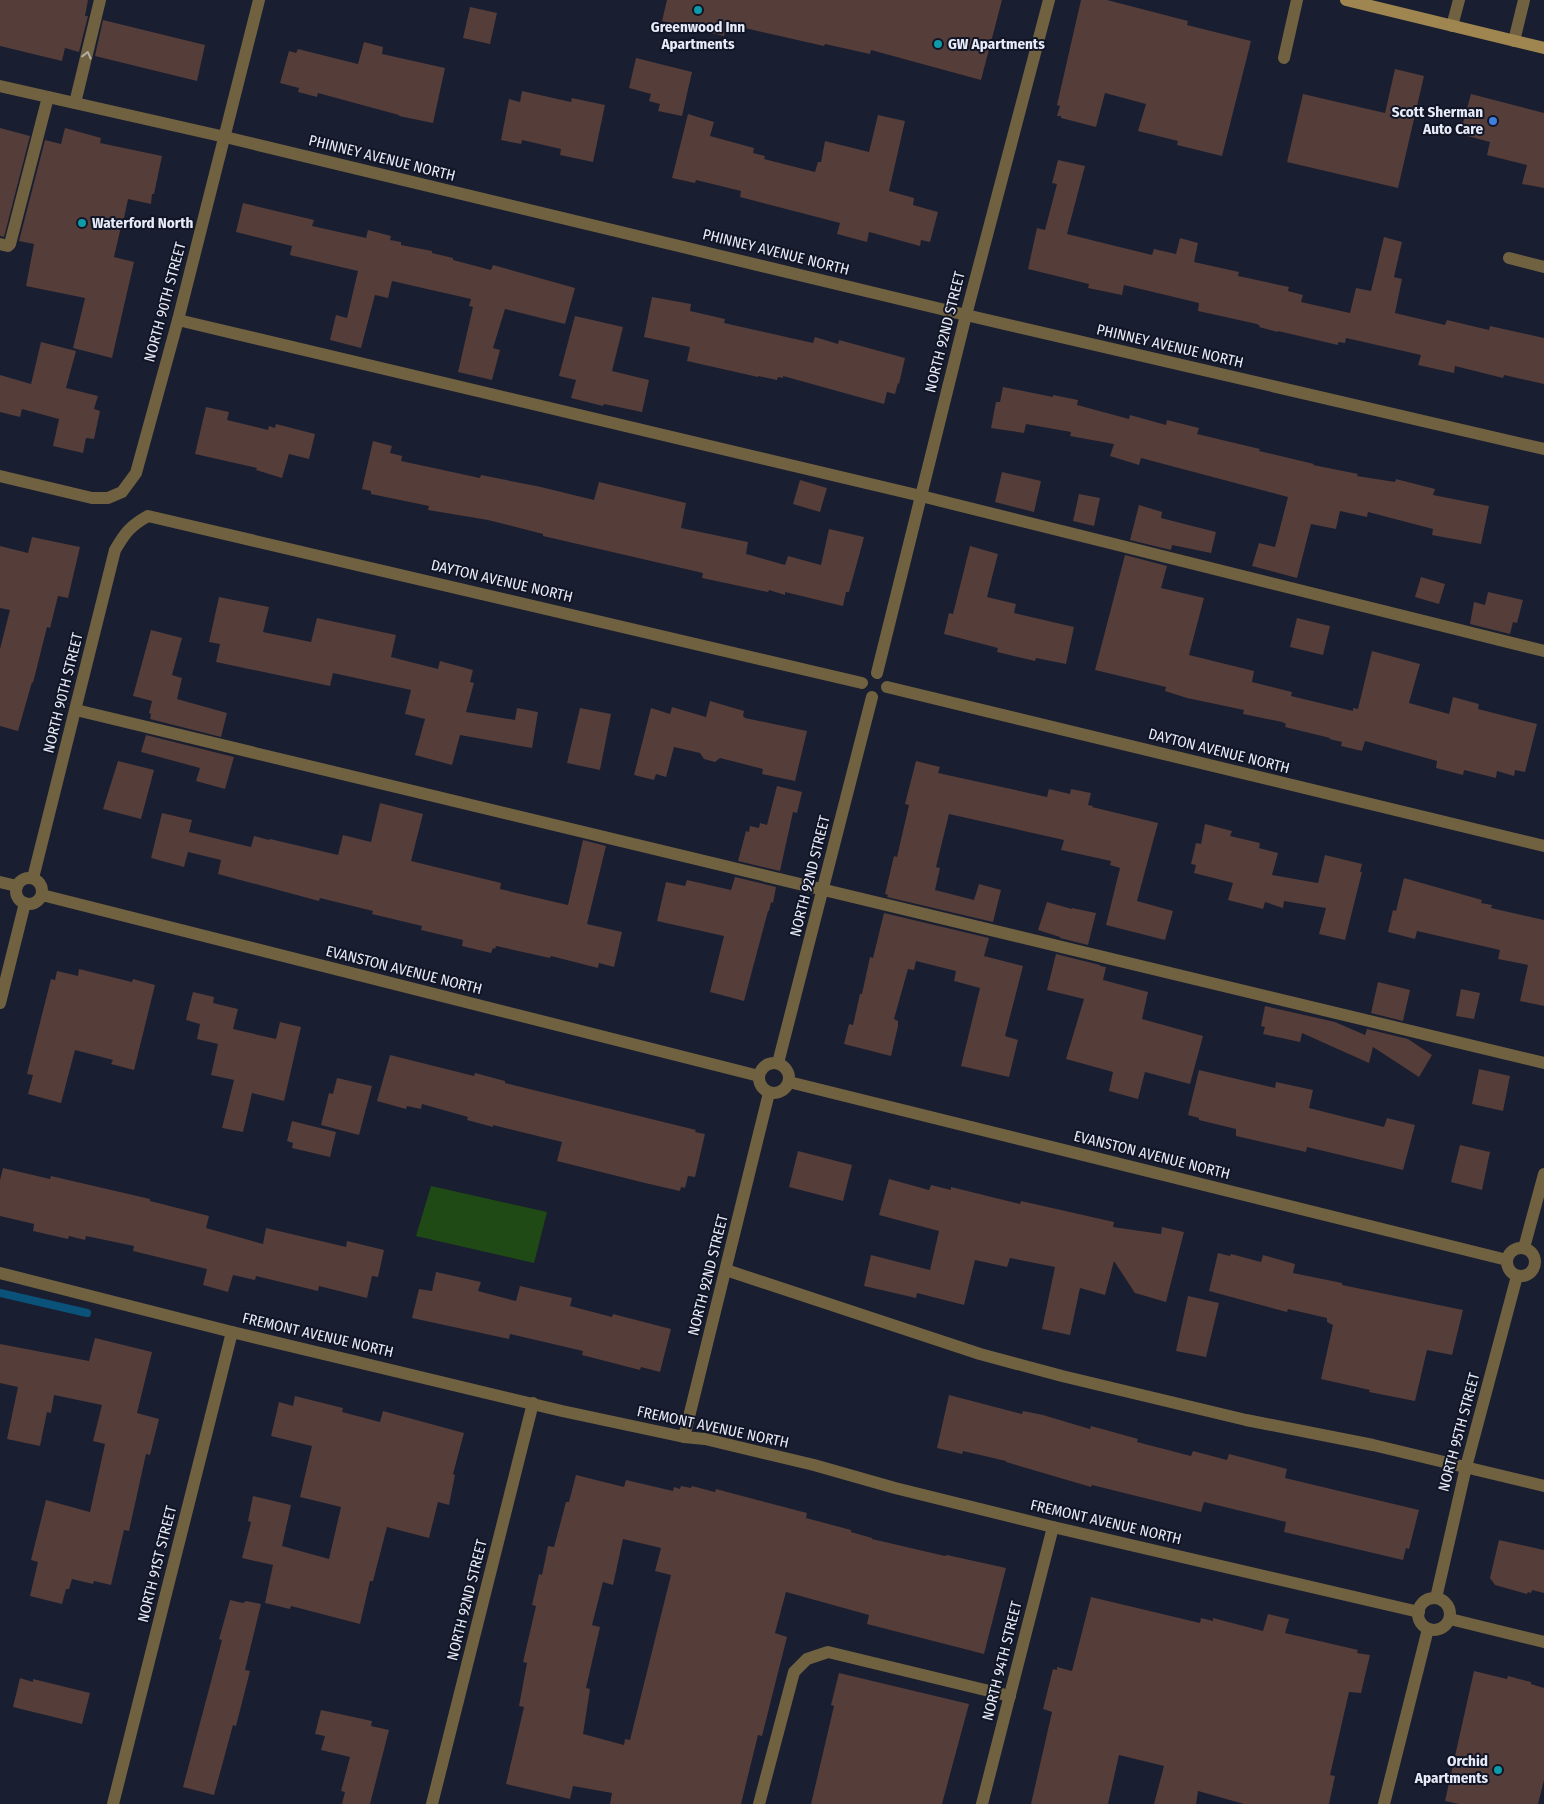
<svg xmlns="http://www.w3.org/2000/svg" width="1544" height="1804" font-family="'Fira Sans Condensed',sans-serif">
<style>
.green{fill:#204a15}
.lines{fill:none;stroke-linecap:round;stroke-linejoin:round}
.stream{stroke:#0b527a;stroke-width:8}
.building{fill:#553d39;fill-rule:evenodd}
.lane{stroke:#706140;stroke-width:12}
.street{stroke:#706140;stroke-width:12}
.secondary{stroke:#9f8650;stroke-width:12}
.oneway{stroke:#b1ada5}
.culture-dot{fill:#0f9aa8;stroke:#111526;stroke-width:2}
.shop-dot{fill:#3f7fe0;stroke:#111526;stroke-width:2}
.labels{text-anchor:middle;stroke-width:4;stroke-linejoin:round;paint-order:stroke}
.poi-label{font-size:15px;font-weight:bold;fill:#e7ebf7;stroke:#111526;text-anchor:start}
.street-label{font-size:15px;fill:#e7ebf7;stroke:#111526}
</style>
<rect width="100%" height="100%" fill="#191e30"/>
<polygon class="green" points="431,1186 547,1212 534,1263 416,1236"/>
<g class="lines">
<polyline class="stream" points="0,1293 87,1313"/>
</g>
<g class="building">
<polygon points="0,0 88,0 85,16 88,16 79,52 65,48 62,61 0,46"/>
<polygon points="667,0 1002,0 981,80 871,50 870,54 825,44 824,46 727,24 724,36 662,21"/>
<polygon points="1081,0 1107,0 1188,21 1187,25 1251,41 1222,156 1177,145 1178,141 1138,131 1146,104 1105,93 1096,127 1061,118 1061,116 1057,116 1060,106 1057,105"/>
<polygon points="470,7 497,13 490,44 463,38"/>
<polygon points="103,20 205,45 197,81 95,56"/>
<polygon points="364,42 383,47 382,54 445,68 433,123 399,116 399,115 318,93 317,97 298,92 299,88 280,83 289,51 296,53 298,49 358,64"/>
<polygon points="636,58 692,72 682,116 658,111 660,104 649,101 651,94 629,88"/>
<polygon points="1395,69 1424,76 1398,188 1287,162 1303,94 1385,113"/>
<polygon points="522,91 571,102 572,98 605,105 593,162 560,155 561,149 522,140 521,144 501,140 509,99 520,102"/>
<polygon points="1471,94 1544,113 1544,188 1522,184 1527,165 1487,155 1490,142 1460,134"/>
<polygon points="688,114 714,122 710,136 754,148 753,153 765,156 764,159 815,172 818,162 821,162 825,141 869,152 878,115 905,121 889,191 914,198 913,205 938,212 930,242 921,240 920,246 869,232 867,242 837,234 840,223 740,197 741,191 696,180 695,183 672,178"/>
<polygon points="0,128 30,136 4,237 0,236"/>
<polygon points="65,128 101,138 100,143 162,156 154,194 152,194 151,204 128,199 124,218 123,218 114,257 134,262 112,358 73,348 85,298 26,286 34,244 19,241 45,140 61,144"/>
<polygon points="1058,160 1085,166 1067,234 1152,255 1154,249 1176,254 1180,238 1198,243 1194,262 1239,272 1238,276 1289,287 1288,291 1303,295 1301,302 1350,313 1356,288 1371,291 1384,237 1402,242 1394,277 1402,279 1395,313 1445,325 1447,320 1489,330 1490,326 1544,338 1544,384 1504,375 1503,378 1455,366 1454,373 1418,365 1421,355 1346,338 1345,343 1338,342 1338,345 1278,331 1278,332 1259,327 1260,326 1257,324 1198,311 1199,303 1124,285 1122,295 1088,288 1089,284 1028,269 1037,228 1045,230 1057,184 1052,183"/>
<polygon points="243,203 314,220 312,226 366,238 368,230 391,236 390,240 401,242 401,245 432,251 432,253 453,258 453,260 491,270 493,265 575,288 565,324 505,309 493,348 500,350 492,380 458,372 473,307 469,306 471,299 392,281 388,298 375,295 361,348 330,340 336,315 347,318 358,271 294,256 290,255 292,246 236,232"/>
<polygon points="652,297 691,304 690,311 725,319 724,323 813,343 815,337 838,344 839,340 905,358 899,384 898,383 895,394 887,392 884,404 783,376 783,378 778,377 777,380 758,376 758,377 687,361 690,347 644,337"/>
<polygon points="575,316 623,327 612,371 649,380 642,412 604,404 603,406 571,398 576,380 559,376"/>
<polygon points="41,342 76,351 66,388 98,396 94,409 100,411 94,439 86,438 83,453 53,446 59,419 22,409 20,417 0,412 0,375 31,384"/>
<polygon points="1003,387 1053,397 1053,395 1078,400 1077,405 1129,419 1130,415 1166,425 1167,420 1199,428 1197,434 1260,449 1259,451 1314,464 1313,465 1358,474 1357,476 1395,482 1396,479 1435,489 1433,495 1489,506 1481,544 1432,535 1433,529 1368,512 1367,517 1340,511 1336,529 1311,524 1297,578 1252,566 1259,543 1275,547 1288,497 1141,458 1139,465 1110,456 1114,444 1070,436 1071,432 1026,424 1024,433 991,428 996,402 1000,402"/>
<polygon points="206,407 229,412 227,420 268,430 269,426 275,428 276,424 315,434 309,459 289,454 282,478 256,470 257,468 195,454"/>
<polygon points="373,441 392,446 390,453 402,456 401,461 480,478 481,475 541,487 594,500 599,482 686,503 681,528 748,542 746,554 785,565 788,556 821,565 829,529 864,537 862,545 849,592 846,592 843,606 785,592 785,595 769,590 768,592 702,578 703,573 543,536 543,534 488,520 428,510 429,506 371,494 371,491 362,489"/>
<polygon points="1002,472 1041,481 1034,512 995,502"/>
<polygon points="800,480 827,488 820,512 793,504"/>
<polygon points="1079,494 1100,498 1094,526 1073,521"/>
<polygon points="1139,505 1162,512 1161,518 1216,532 1211,553 1172,545 1171,550 1130,540"/>
<polygon points="32,537 80,547 68,598 58,596 50,628 47,627 33,683 32,682 18,731 0,726 0,649 10,610 0,608 0,546 28,553"/>
<polygon points="970,546 998,554 987,597 1016,604 1014,613 1074,627 1066,664 1036,658 1035,661 997,652 998,648 944,634 949,613 953,614"/>
<polygon points="1125,555 1167,566 1161,588 1204,598 1189,655 1254,671 1252,682 1292,692 1291,696 1353,711 1353,708 1358,709 1372,651 1420,664 1409,703 1449,714 1453,697 1479,704 1478,709 1537,724 1525,772 1515,770 1514,776 1497,771 1496,778 1464,770 1463,775 1436,768 1437,761 1365,741 1362,751 1341,746 1342,742 1329,739 1330,738 1285,727 1286,724 1282,722 1243,714 1244,710 1187,698 1165,691 1166,687 1095,670"/>
<polygon points="1421,577 1445,584 1439,604 1415,597"/>
<polygon points="1488,592 1523,600 1517,623 1513,622 1510,634 1470,624 1474,602 1485,605"/>
<polygon points="219,597 269,607 263,632 311,642 317,618 396,635 391,657 438,669 440,661 473,670 470,682 474,683 466,712 515,720 517,708 538,712 532,748 460,735 452,765 415,755 425,719 405,714 411,690 333,673 330,686 216,662 220,644 209,642"/>
<polygon points="1297,618 1330,626 1323,655 1290,647"/>
<polygon points="151,630 182,638 172,675 182,678 177,699 227,713 221,737 150,719 151,714 149,713 152,701 133,696"/>
<polygon points="710,701 744,711 743,716 745,718 807,731 795,781 762,774 763,769 720,758 715,762 704,759 700,753 674,747 666,777 656,774 654,780 634,775 651,708 670,714 672,707 706,717"/>
<polygon points="580,708 611,714 600,770 567,763"/>
<polygon points="146,735 234,757 225,789 196,781 200,768 141,752"/>
<polygon points="118,761 154,770 141,819 103,809"/>
<polygon points="916,761 940,767 938,773 1047,797 1049,789 1070,794 1071,789 1091,793 1088,805 1093,806 1092,807 1158,823 1137,901 1173,911 1165,940 1106,925 1120,868 1110,865 1111,861 1061,850 1064,840 949,814 936,867 940,868 935,890 974,900 979,884 1001,890 993,922 887,897 888,895 885,894 894,856 897,857 909,805 905,804"/>
<polygon points="777,786 802,792 797,813 793,812 780,871 738,861 746,831 749,832 750,826 759,828 760,823 767,825"/>
<polygon points="380,803 423,814 411,861 501,883 500,889 568,905 583,840 606,846 587,924 622,932 614,967 599,963 598,968 551,956 550,958 496,946 495,949 493,948 491,953 462,946 463,940 421,930 422,926 372,914 373,911 320,898 319,901 218,874 221,860 188,852 184,867 151,858 162,813 192,820 189,832 251,847 254,836 269,840 270,839 338,855 343,835 371,842"/>
<polygon points="1205,824 1232,831 1230,836 1260,843 1259,848 1278,853 1272,875 1318,883 1325,855 1362,864 1360,872 1362,872 1345,940 1319,934 1326,908 1284,901 1283,908 1265,902 1263,909 1228,900 1233,883 1194,873 1196,865 1191,864 1196,843 1201,844"/>
<polygon points="735,877 776,887 773,903 771,902 769,911 768,911 744,1001 710,992 724,936 657,921 666,882 685,886 687,880 731,890"/>
<polygon points="1404,878 1482,900 1481,903 1492,905 1491,908 1544,920 1544,1006 1520,1001 1528,965 1498,959 1500,950 1417,931 1415,939 1388,932 1393,910 1396,911"/>
<polygon points="1047,902 1072,909 1072,908 1096,913 1088,945 1060,938 1060,937 1038,930"/>
<polygon points="884,913 989,938 984,956 1023,966 1005,1036 1018,1040 1009,1077 961,1066 980,988 954,981 956,971 916,961 914,970 908,969 894,1019 898,1021 898,1026 891,1056 844,1044 849,1024 853,1025 860,994 862,994 870,957 873,958"/>
<polygon points="1056,954 1100,965 1100,966 1106,967 1103,980 1148,992 1142,1019 1203,1036 1190,1084 1145,1072 1138,1099 1109,1091 1113,1072 1066,1059 1084,999 1047,990"/>
<polygon points="79,969 132,982 133,979 155,985 134,1070 111,1064 113,1060 75,1050 61,1103 28,1094 33,1075 27,1074 51,979 55,980 57,971 78,976"/>
<polygon points="1378,982 1410,990 1403,1021 1371,1013"/>
<polygon points="1461,989 1480,993 1474,1019 1456,1016"/>
<polygon points="193,992 214,997 213,1003 238,1009 233,1029 276,1039 280,1022 301,1027 284,1101 252,1093 243,1132 222,1128 234,1080 211,1075 218,1044 197,1039 200,1024 186,1020"/>
<polygon points="1265,1006 1335,1022 1365,1035 1367,1029 1408,1039 1432,1055 1419,1077 1373,1047 1369,1063 1302,1033 1300,1042 1263,1034 1265,1027 1261,1026"/>
<polygon points="390,1055 474,1076 475,1073 505,1081 505,1083 696,1130 695,1132 705,1134 695,1177 688,1176 685,1188 681,1187 680,1191 645,1183 557,1161 562,1142 493,1125 493,1127 467,1120 468,1117 422,1104 421,1109 407,1106 406,1109 377,1101"/>
<polygon points="1479,1069 1510,1076 1503,1111 1472,1104"/>
<polygon points="1199,1070 1275,1088 1276,1082 1313,1090 1309,1108 1384,1127 1387,1118 1415,1125 1403,1170 1307,1147 1306,1152 1236,1136 1236,1129 1199,1120 1199,1118 1188,1115"/>
<polygon points="337,1078 372,1086 359,1135 321,1125 329,1093 333,1094"/>
<polygon points="292,1121 336,1132 330,1157 292,1148 293,1143 287,1141"/>
<polygon points="1460,1145 1490,1152 1482,1190 1451,1182"/>
<polygon points="798,1151 852,1165 843,1201 789,1187"/>
<polygon points="3,1168 50,1179 51,1176 150,1199 150,1201 209,1216 206,1228 263,1244 266,1228 346,1247 347,1241 384,1250 378,1277 372,1276 367,1298 319,1286 318,1291 256,1276 255,1280 233,1275 228,1292 203,1285 207,1269 133,1251 134,1246 86,1236 85,1240 69,1236 68,1239 33,1231 34,1224 0,1216 0,1180"/>
<polygon points="889,1179 929,1190 931,1185 951,1190 951,1187 1020,1204 1021,1201 1114,1222 1113,1227 1161,1234 1162,1227 1184,1232 1166,1302 1135,1293 1114,1261 1105,1295 1080,1288 1070,1335 1042,1329 1055,1267 1010,1258 1007,1267 975,1260 964,1305 917,1293 916,1298 864,1286 871,1255 930,1270 939,1231 879,1215"/>
<polygon points="1218,1253 1230,1256 1231,1254 1261,1262 1263,1255 1295,1264 1293,1273 1342,1283 1342,1285 1463,1310 1452,1355 1427,1350 1415,1401 1369,1392 1370,1390 1321,1379 1333,1325 1327,1322 1327,1318 1288,1309 1287,1312 1209,1291"/>
<polygon points="436,1272 481,1282 478,1291 516,1301 520,1286 572,1298 570,1306 612,1317 613,1314 671,1329 660,1372 641,1367 640,1370 582,1355 583,1351 510,1334 509,1339 412,1318 419,1289 432,1291"/>
<polygon points="1188,1296 1219,1303 1206,1357 1176,1351"/>
<polygon points="95,1338 152,1352 137,1413 159,1419 150,1455 146,1454 129,1531 124,1530 111,1585 94,1581 93,1584 72,1579 69,1589 66,1589 62,1604 30,1596 38,1562 31,1560 46,1500 90,1512 105,1444 93,1441 102,1405 54,1395 51,1413 47,1412 40,1446 7,1439 18,1387 0,1383 0,1344 89,1361"/>
<polygon points="949,1395 1022,1414 1023,1411 1043,1415 1090,1429 1091,1426 1113,1432 1138,1439 1137,1442 1191,1456 1193,1451 1227,1460 1229,1454 1287,1469 1285,1478 1419,1510 1409,1549 1406,1548 1403,1560 1284,1532 1286,1522 1204,1502 1201,1512 1092,1485 1091,1487 1006,1462 1006,1461 963,1451 962,1454 937,1448"/>
<polygon points="295,1396 343,1408 342,1412 380,1422 383,1411 464,1433 453,1474 455,1475 449,1505 438,1502 429,1538 387,1527 373,1581 370,1581 360,1624 291,1606 290,1609 265,1603 273,1565 242,1558 251,1522 248,1521 253,1496 291,1505 282,1546 329,1559 341,1507 300,1497 312,1446 271,1436 279,1402 293,1406"/>
<path d="M576,1475l48,12 2,-7 47,11 1,-4 6,2 1,-3 10,2 1,-2 23,6 1,-3 91,24 -1,5 45,12v2l21,6v1l73,17 2,-1 59,13 -22,86 -117,-30 2,-9 -83,-23 -11,41 12,4 -25,99 -4,-1 -17,69h-131l2,-11 -39,-7 -3,13 -64,-15 18,-77 -5,-1 8,-43 -4,-1 13,-56 -4,-1 7,-31 3,1 6,-29 6,1 12,-45h3zM623,1539l38,9 -6,23 16,4 -41,165 -5,-1 -1,6 -41,-11 7,-45 -4,-1 14,-61 -8,-2 11,-43 10,3z"/>
<polygon points="1499,1540 1544,1550 1544,1593 1532,1590 1531,1593 1528,1592 1527,1594 1495,1585 1490,1578"/>
<polygon points="1091,1597 1200,1623 1201,1618 1213,1621 1213,1618 1263,1631 1268,1614 1289,1619 1285,1633 1358,1650 1357,1653 1370,1655 1361,1693 1349,1692 1330,1775 1335,1776 1329,1804 1244,1804 1198,1791 1196,1804 1154,1804 1164,1766 1119,1755 1108,1804 1031,1804 1052,1712 1043,1709 1053,1669 1057,1670 1057,1667 1072,1671"/>
<polygon points="230,1600 243,1603 246,1601 261,1604 245,1670 250,1671 236,1726 233,1725 214,1795 183,1787 222,1640 219,1639"/>
<polygon points="1474,1671 1507,1679 1508,1676 1531,1682 1531,1684 1544,1688 1544,1780 1538,1804 1459,1804 1445,1801"/>
<polygon points="839,1673 969,1704 942,1804 811,1804 834,1706 831,1705"/>
<polygon points="20,1678 33,1682 33,1679 90,1693 82,1724 13,1707"/>
<polygon points="321,1710 372,1721 371,1726 389,1730 370,1804 342,1804 345,1792 341,1791 350,1757 321,1750 325,1736 315,1734"/>
</g>
<g class="lines">
<g class="lane">
<polyline points="1452,26 1459,0"/>
<polyline points="1514,41 1524,0"/>
<polyline points="1284,58 1297,0"/>
<polyline points="75,103 100,0"/>
<polyline points="0,244 8,246 10,244 48,97"/>
<polyline points="1509,258 1544,267"/>
<polyline points="178,320 921,496 1544,651"/>
<polyline points="76,710 1544,1063"/>
<polyline points="726,1270 980,1354 1062,1376 1246,1420 1373,1445 1544,1486"/>
<polyline points="759,1804 794,1672 807,1659 828,1652 1010,1696"/>
</g>
<g class="street">
<polyline points="0,86 225,137 966,315 1544,449"/>
<polyline points="0,476 92,498 108,498 122,492 136,473 178,320 259,0"/>
<polyline points="877,673 966,315 1049,0"/>
<polyline points="887,687 1544,846"/>
<circle cx="29" cy="891" r="13"/>
<path d="M33,878l82,-328c10,-17 15,-24 33,-34l714,167"/>
<polyline points="0,882 17,886"/>
<polyline points="42,895 759,1076"/>
<polyline points="0,1003 25,903"/>
<circle cx="774" cy="1078" r="15"/>
<polyline points="778,1063 872,697"/>
<polyline points="789,1082 1507,1260"/>
<circle cx="1521" cy="1262" r="14"/>
<polyline points="1524,1248 1544,1174"/>
<polyline points="0,1273 232,1332 562,1411 684,1437 705,1439 814,1465 895,1488 1053,1527 1419,1612"/>
<polyline points="684,1437 769,1093"/>
<circle cx="1434" cy="1614" r="16"/>
<polyline points="1436,1598 1466,1467 1517,1276"/>
<polyline points="1450,1619 1544,1642"/>
<polyline points="113,1804 232,1332"/>
<polyline points="432,1804 533,1403"/>
<polyline points="982,1804 1053,1527"/>
<polyline points="1384,1804 1428,1629"/>
</g>
<polyline class="secondary" points="1346,0 1544,48"/>
</g>
<defs><path id="oneway-chevron" d="M-2-3.5L2.5 0L-2 3.5" fill="none" stroke-width="1.6" stroke-linecap="round" stroke-linejoin="round" transform="scale(1.25)"/></defs>
<use class="oneway" href="#oneway-chevron" transform="translate(87 55) rotate(-76)"/>
<g class="culture-dot">
<circle cx="698" cy="10" r="5"/>
<circle cx="938" cy="44" r="5"/>
<circle cx="82" cy="223" r="5"/>
<circle cx="1498" cy="1770" r="5"/>
</g>
<circle class="shop-dot" cx="1493" cy="121" r="5"/>
<g class="labels">
<g class="poi-label">
<text x="698" y="32" text-anchor="middle">Greenwood Inn<tspan x="698" dy="17">Apartments</tspan></text>
<text x="948" y="49">GW Apartments</text>
<text x="1483" y="117" text-anchor="end">Scott Sherman<tspan x="1483" dy="17">Auto Care</tspan></text>
<text x="92" y="228">Waterford North</text>
<text x="1488" y="1766" text-anchor="end">Orchid<tspan x="1488" dy="17">Apartments</tspan></text>
</g>
<g class="street-label">
<text transform="translate(382 158) rotate(14)" y="5">PHINNEY AVENUE NORTH</text>
<text transform="translate(776 252) rotate(14)" y="5">PHINNEY AVENUE NORTH</text>
<text transform="translate(165 302) rotate(-75)" y="5">NORTH 90TH STREET</text>
<text transform="translate(945 332) rotate(-76)" y="5">NORTH 92ND STREET</text>
<text transform="translate(1170 346) rotate(13)" y="5">PHINNEY AVENUE NORTH</text>
<text transform="translate(502 581) rotate(13)" y="5">DAYTON AVENUE NORTH</text>
<text transform="translate(63 693) rotate(-76)" y="5">NORTH 90TH STREET</text>
<text transform="translate(1219 751) rotate(14)" y="5">DAYTON AVENUE NORTH</text>
<text transform="translate(810 876) rotate(-76)" y="5">NORTH 92ND STREET</text>
<text transform="translate(404 970) rotate(14)" y="5">EVANSTON AVENUE NORTH</text>
<text transform="translate(1152 1155) rotate(14)" y="5">EVANSTON AVENUE NORTH</text>
<text transform="translate(708 1275) rotate(-76)" y="5">NORTH 92ND STREET</text>
<text transform="translate(318 1335) rotate(13)" y="5">FREMONT AVENUE NORTH</text>
<text transform="translate(713 1427) rotate(12)" y="5">FREMONT AVENUE NORTH</text>
<text transform="translate(1459 1432) rotate(-75)" y="5">NORTH 95TH STREET</text>
<text transform="translate(1106 1522) rotate(13)" y="5">FREMONT AVENUE NORTH</text>
<text transform="translate(157 1564) rotate(-76)" y="5">NORTH 91ST STREET</text>
<text transform="translate(467 1600) rotate(-76)" y="5">NORTH 92ND STREET</text>
<text transform="translate(1002 1661) rotate(-76)" y="5">NORTH 94TH STREET</text>
</g>
</g>
</svg>
